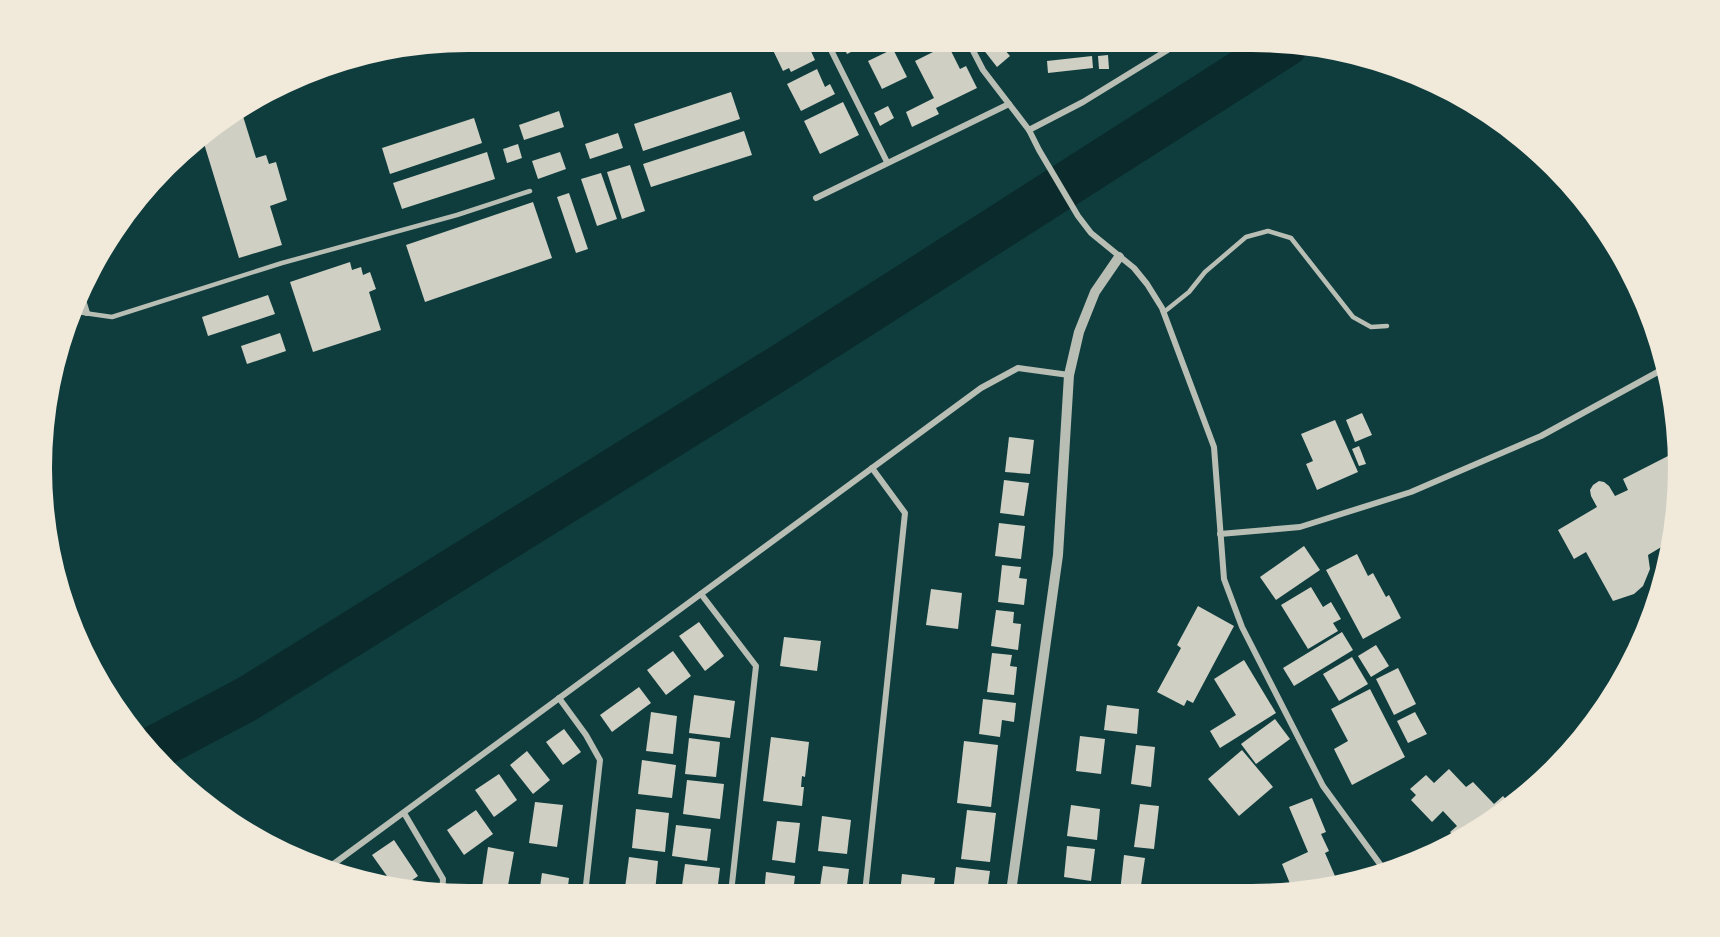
<svg xmlns="http://www.w3.org/2000/svg" width="1720" height="937" font-family="'Source Serif 4',serif">
<style>
.lines{fill:none;stroke-linecap:round;stroke-linejoin:round}
.river{stroke:#0a2a2b;stroke-width:45}
.building{fill:#cfcfc3}
.service{stroke:#b8beb3;stroke-width:4.5}
.minor{stroke:#b8beb3;stroke-width:6}
.tertiary{stroke:#b8beb3;stroke-width:10}
</style>
<rect width="100%" height="100%" fill="#0f3d3e"/>
<g class="lines">
<polyline class="river" points="149,751 247,699 779,368 1286,44"/>
</g>
<g class="building">
<polygon points="601,42 627,42 624,51"/>
<polygon points="773,42 807,42 808,45 811,44 813,47 810,49 815,60 791,72 789,68 783,71 770,44"/>
<polygon points="841,42 871,42 847,54"/>
<polygon points="940,43 947,43 960,69 966,66 977,88 936,108 939,114 912,127 906,112 934,98 915,61 937,50 935,45"/>
<polygon points="981,43 999,43 1010,56 997,67 979,44"/>
<polygon points="1072,43 1103,43 1104,47 1088,51 1086,44 1073,47"/>
<polygon points="893,49 907,77 882,89 868,61"/>
<polygon points="1108,55 1109,69 1099,69 1098,56"/>
<polygon points="1092,56 1093,68 1048,73 1047,61"/>
<polygon points="817,69 825,87 830,84 835,94 801,111 787,84"/>
<polygon points="731,92 740,119 643,151 634,124"/>
<polygon points="843,102 859,135 820,154 804,121"/>
<polygon points="888,106 894,118 880,126 874,113"/>
<polygon points="559,111 564,127 524,140 519,125"/>
<polygon points="242,113 256,158 266,155 269,164 276,162 287,200 270,206 282,245 239,258 202,137 209,130"/>
<polygon points="474,118 482,143 390,174 382,148"/>
<polygon points="744,131 752,155 651,187 643,164"/>
<polygon points="618,133 623,148 590,159 585,144"/>
<polygon points="518,144 522,158 507,163 503,149"/>
<polygon points="487,152 495,179 402,209 393,183"/>
<polygon points="560,152 566,169 538,179 532,161"/>
<polygon points="630,165 645,211 622,219 607,172"/>
<polygon points="601,173 617,219 597,226 581,179"/>
<polygon points="569,193 588,249 576,253 557,197"/>
<polygon points="533,202 552,258 425,302 406,245"/>
<polygon points="350,262 352,270 361,267 363,275 370,272 376,289 369,292 381,330 313,352 290,282"/>
<polygon points="268,295 275,314 208,336 202,317"/>
<polygon points="280,333 286,351 247,364 241,346"/>
<polygon points="1362,413 1372,435 1355,442 1346,420"/>
<polygon points="1335,420 1358,472 1317,490 1306,464 1313,461 1301,434"/>
<polygon points="1009,437 1034,440 1030,474 1005,472"/>
<polygon points="1359,446 1366,464 1359,466 1352,449"/>
<polygon points="1668,456 1676,471 1674,524 1668,553 1663,546 1648,555 1650,569 1643,586 1634,594 1613,601 1586,552 1574,559 1558,530 1597,507 1591,496 1590,490 1593,485 1599,481 1604,482 1609,486 1615,496 1628,490 1623,479"/>
<polygon points="1004,480 1029,483 1024,516 1000,513"/>
<polygon points="999,523 1025,526 1021,559 995,556"/>
<polygon points="1304,546 1320,570 1276,600 1260,577"/>
<polygon points="1357,554 1368,576 1373,573 1386,597 1389,595 1401,618 1363,639 1326,570"/>
<polygon points="1002,565 1021,567 1019,578 1027,579 1024,605 998,602"/>
<polygon points="1311,587 1323,607 1331,602 1341,619 1333,623 1338,631 1308,649 1281,605"/>
<polygon points="931,589 962,593 958,629 926,625"/>
<polygon points="1198,606 1234,626 1193,703 1187,700 1184,706 1157,692 1181,648 1177,645"/>
<polygon points="996,610 1014,612 1013,623 1021,624 1018,650 991,646"/>
<polygon points="699,622 724,656 705,671 679,636"/>
<polygon points="1342,632 1353,650 1294,686 1283,668"/>
<polygon points="784,637 821,641 817,671 780,666"/>
<polygon points="1376,645 1389,666 1371,677 1358,656"/>
<polygon points="673,651 691,676 666,695 647,670"/>
<polygon points="992,653 1012,655 1010,666 1017,667 1014,695 987,692"/>
<polygon points="1352,657 1368,684 1339,701 1323,674"/>
<polygon points="1244,660 1276,713 1220,748 1210,731 1236,715 1214,679"/>
<polygon points="1398,668 1416,704 1394,715 1376,679"/>
<polygon points="639,687 651,703 612,732 600,715"/>
<polygon points="1370,689 1405,757 1352,785 1334,749 1348,741 1331,709"/>
<polygon points="694,695 735,701 730,738 689,733"/>
<polygon points="983,699 1016,703 1014,722 1002,720 1000,737 979,734"/>
<polygon points="1107,705 1139,709 1137,734 1104,730"/>
<polygon points="651,712 677,716 673,754 646,751"/>
<polygon points="1415,712 1427,734 1408,743 1397,721"/>
<polygon points="1275,719 1290,739 1256,764 1241,744"/>
<polygon points="564,729 581,752 563,765 546,742"/>
<polygon points="1080,736 1105,739 1101,774 1076,771"/>
<polygon points="771,737 809,742 805,777 802,776 801,787 804,787 802,806 763,801"/>
<polygon points="689,738 720,742 716,777 685,774"/>
<polygon points="964,741 998,745 991,807 957,803"/>
<polygon points="1136,745 1155,747 1151,787 1131,784"/>
<polygon points="1242,750 1273,787 1239,816 1208,779"/>
<polygon points="527,751 550,780 533,794 510,765"/>
<polygon points="642,760 676,765 672,798 638,794"/>
<polygon points="1449,769 1466,787 1473,782 1494,804 1503,796 1510,804 1489,823 1457,840 1450,832 1457,826 1443,811 1432,822 1411,800 1416,795 1410,789 1426,775 1434,783"/>
<polygon points="499,774 517,800 494,817 475,790"/>
<polygon points="687,780 724,784 720,819 683,814"/>
<polygon points="1312,798 1326,832 1321,834 1329,851 1325,853 1338,883 1307,891 1293,891 1282,864 1308,852 1289,807"/>
<polygon points="535,802 563,805 557,847 529,843"/>
<polygon points="1140,804 1159,806 1154,849 1134,847"/>
<polygon points="1071,805 1100,809 1097,840 1067,836"/>
<polygon points="636,809 669,813 665,852 632,848"/>
<polygon points="476,810 493,834 464,855 447,830"/>
<polygon points="967,810 996,813 990,862 961,859"/>
<polygon points="822,816 851,820 847,854 818,851"/>
<polygon points="777,821 800,823 795,863 772,860"/>
<polygon points="676,825 711,829 707,861 672,856"/>
<polygon points="394,840 418,876 401,888 394,886 372,855"/>
<polygon points="1067,846 1095,849 1091,881 1064,877"/>
<polygon points="488,847 514,852 507,891 482,887"/>
<polygon points="1124,855 1145,858 1140,892 1120,892"/>
<polygon points="629,857 658,861 655,892 625,888"/>
<polygon points="685,864 720,868 717,893 681,893"/>
<polygon points="823,866 849,869 846,893 819,893"/>
<polygon points="956,867 990,871 987,892 953,892"/>
<polygon points="766,872 795,876 793,893 764,893"/>
<polygon points="542,873 569,878 567,894 539,894"/>
<polygon points="902,874 935,878 933,893 900,893"/>
</g>
<g class="lines">
<g class="service">
<polyline points="77,312 112,317 282,263 457,215 530,191"/>
<polyline points="1164,312 1189,292 1205,272 1246,237 1268,231 1291,238 1353,317 1371,327 1387,326"/>
</g>
<g class="minor">
<polyline points="827,42 887,162"/>
<polyline points="969,43 983,70 1029,130 1039,150 1078,216 1091,233 1134,268 1147,284 1162,308 1214,447 1224,579 1242,627 1323,786 1385,871"/>
<polyline points="1029,130 1083,102 1179,43"/>
<polyline points="816,198 1009,104"/>
<polyline points="83,300 87,313"/>
<polyline points="1220,534 1300,527 1411,492 1541,436 1665,368"/>
<polyline points="701,594 756,666 731,893"/>
<polyline points="559,698 586,735 600,760 585,894"/>
<polyline points="404,813 443,879 442,894"/>
<polyline points="328,868 981,388 1018,368 1069,375"/>
<polyline points="865,893 905,513 872,468"/>
</g>
<polyline class="tertiary" points="1011,892 1058,555 1069,375 1079,332 1095,292 1119,257"/>
</g>
<path d="M0 0H1720V937H0ZM468 52H1252A416 416 0 0 1 1668 468V468A416 416 0 0 1 1252 884H468A416 416 0 0 1 52 468V468A416 416 0 0 1 468 52Z" fill="#f1e9da" fill-rule="evenodd"/>
</svg>
